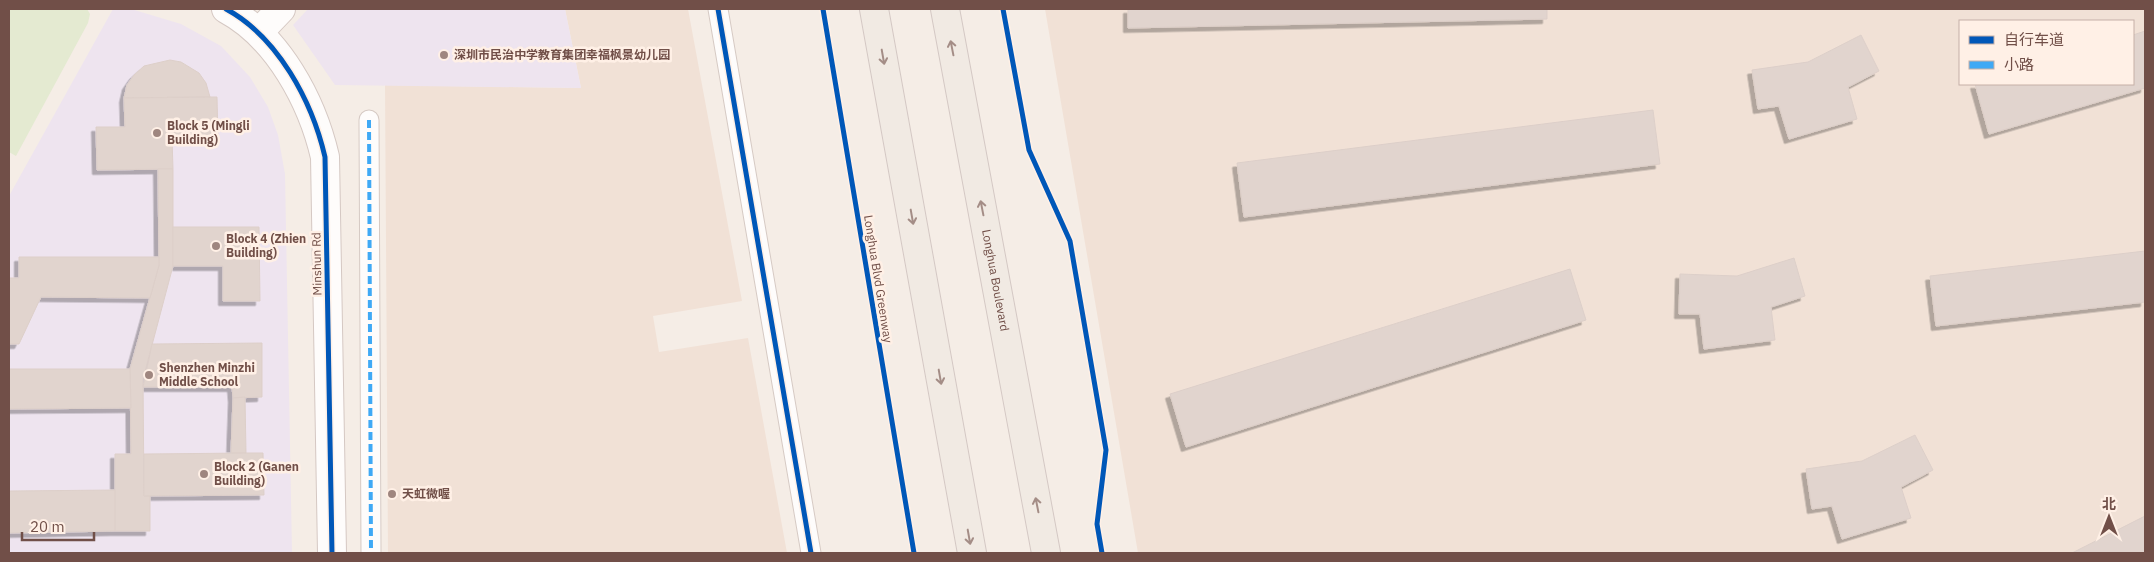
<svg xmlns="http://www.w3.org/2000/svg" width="2154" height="562" font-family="'IBM Plex Sans','Noto Sans SC',sans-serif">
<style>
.residential{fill:#f1e1d6;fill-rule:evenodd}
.education{fill:#eee4ef}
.green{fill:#e4ead1}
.building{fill:#e1d4ce;stroke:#ddcfc9;filter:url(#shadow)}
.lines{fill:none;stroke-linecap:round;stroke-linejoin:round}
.street-casing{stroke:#d6cac4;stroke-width:21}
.secondary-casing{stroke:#d5c8c3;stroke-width:30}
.primary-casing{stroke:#d4c8c4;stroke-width:30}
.street{stroke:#fefcfb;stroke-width:19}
.secondary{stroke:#fefcfb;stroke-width:28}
.primary{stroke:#f1eae3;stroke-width:28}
.quiet{stroke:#3fa9f5;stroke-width:4;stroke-dasharray:8 4;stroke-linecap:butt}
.cycleway-casing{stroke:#fff0e6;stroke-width:8}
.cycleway{stroke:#0057b8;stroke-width:5}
.oneway{stroke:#a48d86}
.poi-dot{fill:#9f867f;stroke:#fff0e6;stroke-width:2}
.labels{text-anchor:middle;stroke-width:5;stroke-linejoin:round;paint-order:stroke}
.poi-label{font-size:12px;font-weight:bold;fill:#714f48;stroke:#fff0e6;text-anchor:start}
.street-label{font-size:12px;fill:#714f48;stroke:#fff0e6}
</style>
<defs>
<filter id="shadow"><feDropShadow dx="-4.5" dy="4.5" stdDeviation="0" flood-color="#0004"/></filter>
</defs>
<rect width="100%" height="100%" fill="#f5ede6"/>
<g class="residential">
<polygon points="565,9 688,9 742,301 653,316 659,352 748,338 787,553 388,553 385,85 581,88"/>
<path d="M1045,9h1100v544h-1007zM1960,21h173v63h-173z"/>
</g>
<g class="education">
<polygon points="113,9 131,9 181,24 221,46 250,77 268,107 278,135 285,174 292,553 9,553 9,196"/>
<polygon points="308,9 565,9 581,88 335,85 293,25"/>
</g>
<polygon class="green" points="9,9 87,9 90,14 88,23 16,156 9,152"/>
<g class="building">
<polygon points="1128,9 1547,9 1547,19 1128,28"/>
<polygon points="2145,31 2145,88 1989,134 1975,84 2133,84 2133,35"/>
<polygon points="1861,35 1879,71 1848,87 1857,119 1789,139 1779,106 1758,109 1752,70 1808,62"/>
<polygon points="170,60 181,62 199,73 206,83 210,97 124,98 127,85 134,75 144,66"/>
<polygon points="210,97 217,97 218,138 172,138 173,169 97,170 96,127 125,127 124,98"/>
<polygon points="1653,110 1660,164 1244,217 1237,163"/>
<polygon points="158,169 173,169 173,266 143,379 144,496 150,496 150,531 115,531 115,454 131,454 130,369 159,265"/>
<polygon points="173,227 259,227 260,301 223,301 223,266 173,266"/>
<polygon points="2145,251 2145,302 1936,326 1930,276"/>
<polygon points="19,257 159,257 159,265 150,298 41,297 19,344 9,344 9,278 19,278"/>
<polygon points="1794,258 1805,296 1771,307 1775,340 1704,349 1700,314 1679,314 1680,274 1737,276"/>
<polygon points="1570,269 1586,320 1186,447 1170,394"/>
<polygon points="262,343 262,397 233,398 232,387 143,387 152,344"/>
<polygon points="9,369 130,369 131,408 9,409"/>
<polygon points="245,397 246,453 231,453 233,398"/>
<polygon points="1915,435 1933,470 1901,487 1911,518 1842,539 1832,506 1812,509 1806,469 1862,461"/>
<polygon points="246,453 263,453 264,495 144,496 144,454"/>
<polygon points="115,490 115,531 9,533 9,491"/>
<polygon points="2145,516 2145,553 2072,553"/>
</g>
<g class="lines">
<defs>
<g id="street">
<polyline points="718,9 811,553"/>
<polyline points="369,120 371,553"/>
</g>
<g id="secondary">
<path d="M226,9c52,28 86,92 99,148l7,396"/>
<polyline points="259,32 281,9"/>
</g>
<g id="primary">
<polyline points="874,9 972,553"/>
<path id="s1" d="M945,9l101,544"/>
</g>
</defs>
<use href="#street" class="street-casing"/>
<use href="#secondary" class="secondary-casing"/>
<use href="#primary" class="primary-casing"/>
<use href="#street" class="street"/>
<use href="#secondary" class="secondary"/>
<use href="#primary" class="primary"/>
<polyline class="quiet" points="369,120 371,553"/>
<defs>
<g id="cycleway">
<path d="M226,9c52,28 86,92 99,148l7,396"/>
<polyline points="718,9 811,553"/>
<polyline points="823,9 914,553"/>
<polyline points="1003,9 1029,150 1070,241 1106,450 1097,524 1102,553"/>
</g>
</defs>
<use href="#cycleway" class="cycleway-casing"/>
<use href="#cycleway" class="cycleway"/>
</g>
<defs><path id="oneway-shaft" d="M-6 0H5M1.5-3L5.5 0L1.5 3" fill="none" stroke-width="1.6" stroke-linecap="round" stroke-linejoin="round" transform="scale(1.25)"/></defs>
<g class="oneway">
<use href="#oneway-shaft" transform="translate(952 48) rotate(-101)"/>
<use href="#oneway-shaft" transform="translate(883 57) rotate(80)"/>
<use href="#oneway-shaft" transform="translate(982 208) rotate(-101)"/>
<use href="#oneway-shaft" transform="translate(912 217) rotate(80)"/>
<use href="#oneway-shaft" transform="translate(940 377) rotate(80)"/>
<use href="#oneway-shaft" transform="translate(1037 505) rotate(-101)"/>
<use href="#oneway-shaft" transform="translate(969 537) rotate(80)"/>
</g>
<g class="poi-dot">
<circle cx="444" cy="55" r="5"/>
<circle cx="157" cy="133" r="5"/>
<circle cx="216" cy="246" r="5"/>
<circle cx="149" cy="375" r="5"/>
<circle cx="204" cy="474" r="5"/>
<circle cx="392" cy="494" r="5"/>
</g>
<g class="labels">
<g class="poi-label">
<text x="454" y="59">深圳市民治中学教育集团幸福枫景幼儿园</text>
<text x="167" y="130">Block 5 (Mingli<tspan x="167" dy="14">Building)</tspan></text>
<text x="226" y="243">Block 4 (Zhien<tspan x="226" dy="14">Building)</tspan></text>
<text x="159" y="372">Shenzhen Minzhi<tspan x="159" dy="14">Middle School</tspan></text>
<text x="214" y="471">Block 2 (Ganen<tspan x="214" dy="14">Building)</tspan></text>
<text x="402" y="498">天虹微喔</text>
</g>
<g class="street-label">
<text transform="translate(317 264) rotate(-91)" y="4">Minshun Rd</text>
<text transform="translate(878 279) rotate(81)" y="4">Longhua Blvd Greenway</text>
<text dy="4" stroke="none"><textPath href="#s1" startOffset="276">Longhua Boulevard</textPath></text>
</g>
</g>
<rect width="2154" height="562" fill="none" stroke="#714f48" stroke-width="20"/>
<rect x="1959" y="20" width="175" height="65" fill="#fff0e6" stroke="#c6b0a7"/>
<rect x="1969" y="36" width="25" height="8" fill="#0057b8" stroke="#c6b0a7"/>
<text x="2004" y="45" font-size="15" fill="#714f48">自行车道</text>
<rect x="1969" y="61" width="25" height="8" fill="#3fa9f5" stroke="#c6b0a7"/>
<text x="2004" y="70" font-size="15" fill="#714f48">小路</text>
<g transform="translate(2109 517)" stroke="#fff0e6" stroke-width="4" paint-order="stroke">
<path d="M0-4L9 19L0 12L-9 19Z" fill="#714f48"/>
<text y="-8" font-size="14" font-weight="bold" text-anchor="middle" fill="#714f48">北</text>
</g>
<path d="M22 532v8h72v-8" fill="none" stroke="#714f48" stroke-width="2.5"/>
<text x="30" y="532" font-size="15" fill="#714f48" stroke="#fff0e6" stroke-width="4" paint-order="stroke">20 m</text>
</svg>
